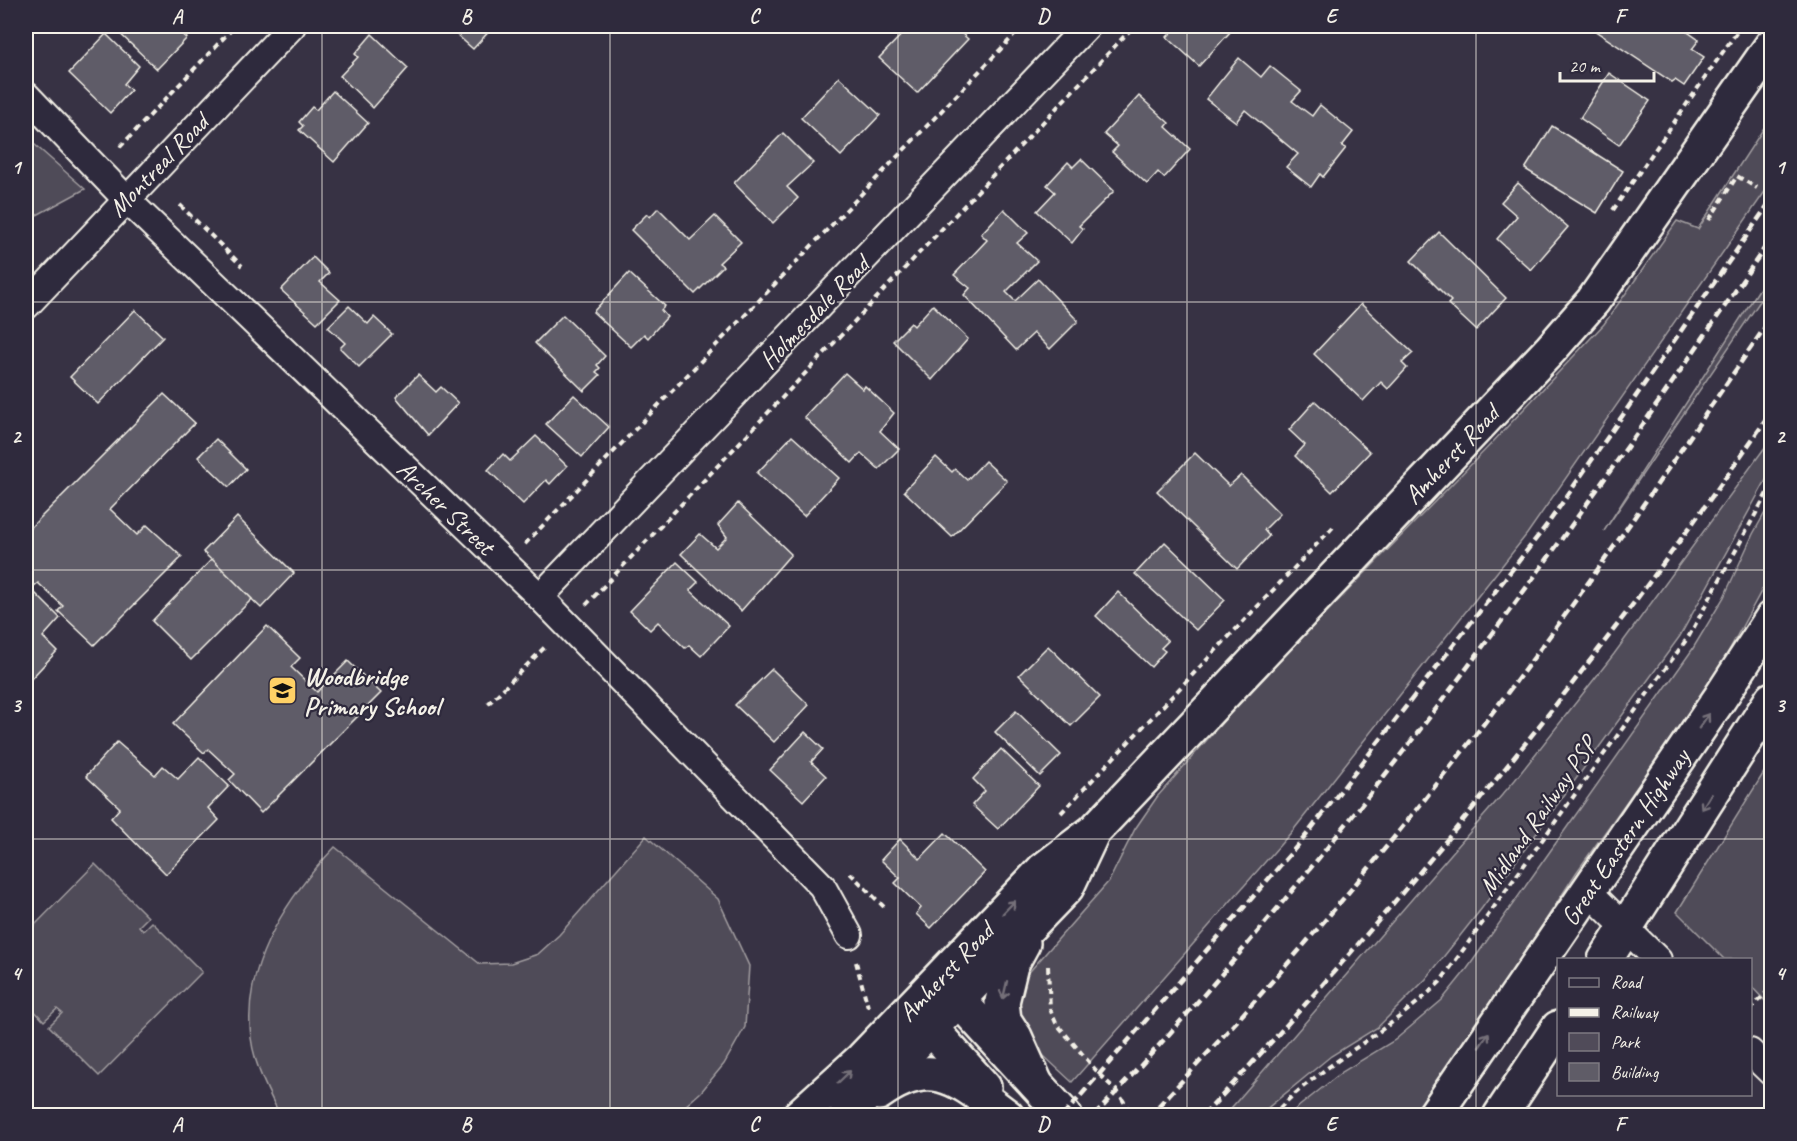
<svg xmlns="http://www.w3.org/2000/svg" width="1797" height="1141" font-family="Caveat,sans-serif">
<style>
.green{fill:#504b59;stroke:#a29ea0;stroke-width:1.5}
.building{fill:#5f5c67;stroke:#f4f1e8;stroke-width:1.5}
.lines{fill:none;stroke-linecap:round;stroke-linejoin:round}
.street-casing{stroke:#f4f1e8;stroke-width:30}
.secondary-casing{stroke:#f4f1e8;stroke-width:38}
.highway-casing{stroke:#f4f1e8;stroke-width:38}
.path{stroke:#f4f1e8;stroke-width:4;stroke-dasharray:6 4.5;stroke-linecap:butt}
.street{stroke:#2f2a3d;stroke-width:26}
.secondary{stroke:#2f2a3d;stroke-width:33}
.highway{stroke:#2f2a3d;stroke-width:33}
.rail{stroke:#f4f1e8;stroke-width:4.5;stroke-dasharray:9 4.5;stroke-linecap:butt}
.oneway{stroke:#747079}
.grid{fill:none;stroke:#f4f1e8;stroke-width:1.5;stroke-opacity:0.55}
.labels{text-anchor:middle;stroke-width:4.5;stroke-linejoin:round;paint-order:stroke}
.street-label{font-size:26px;fill:#f4f1e8;stroke:#2f2a3d}
.poi-label{font-size:26px;font-weight:bold;fill:#f4f1e8;stroke:#2f2a3d;text-anchor:start}
.neatline{fill:none;stroke:#f4f1e8;stroke-width:2}
.grid-label{font-size:20px;text-anchor:middle;font-weight:bold;fill:#f4f1e8}
</style>
<rect width="100%" height="100%" fill="#373244"/>
<filter id="ink" filterUnits="userSpaceOnUse"><feTurbulence type="fractalNoise" baseFrequency=".0167" numOctaves="2"/><feDisplacementMap in="SourceGraphic" scale="12" xChannelSelector="R" yChannelSelector="G"/><feConvolveMatrix kernelMatrix="1 2 1 2 8 2 1 2 1" color-interpolation-filters="sRGB"/></filter>
<g filter="url(#ink)">
<g class="green">
<polygon points="1771,117 1771,183 1527,534 1295,828 1072,1082 1020,1034 1015,999 1024,978 1109,881 1135,829 1157,797 1248,693 1490,445 1604,324 1677,221 1698,229"/>
<polygon points="26,137 85,189 26,221"/>
<polygon points="1771,272 1771,285 1604,531 1758,291"/>
<polygon points="1771,439 1771,471 1680,636 1482,908 1426,979 1378,1027 1331,1056 1259,1115 1225,1115 1515,780 1614,654"/>
<polygon points="1771,502 1771,573 1713,680 1576,873 1420,1115 1287,1116 1342,1072 1395,1040 1442,1000 1467,969 1692,650 1724,597 1753,534"/>
<polygon points="1771,761 1771,1007 1751,986 1750,960 1724,959 1677,912"/>
<path d="M646,836l72,63 31,67 -4,61 -21,37 -23,28 -26,23 -394,1 -2,-3c-14,-27 -28,-55 -29,-87 -4,-67 40,-132 85,-179l145,117 31,-1 27,-9 21,-19z"/>
<polygon points="95,864 148,917 139,926 143,931 152,922 202,972 99,1076 49,1026 62,1013 57,1009 44,1021 26,1002 26,934"/>
</g>
<g class="building">
<polygon points="112,26 189,26 181,33 187,38 157,69"/>
<polygon points="447,26 494,26 473,49"/>
<polygon points="910,26 953,26 968,39 917,93 879,58"/>
<polygon points="1178,26 1222,26 1230,32 1199,66 1167,37"/>
<polygon points="1588,26 1679,26 1699,40 1692,49 1704,57 1684,86 1675,80 1672,82"/>
<polygon points="106,34 139,66 124,84 131,90 110,113 69,73"/>
<polygon points="372,34 408,68 373,108 340,76 358,57 355,54"/>
<polygon points="1239,58 1261,77 1270,66 1301,91 1292,101 1312,116 1320,105 1353,132 1342,146 1346,148 1323,177 1320,174 1311,187 1286,167 1298,154 1245,110 1236,122 1206,99"/>
<polygon points="1609,73 1650,101 1619,145 1580,118"/>
<polygon points="839,77 880,115 841,156 801,118"/>
<polygon points="333,91 368,123 334,162 299,130 303,126 299,122 312,107 316,110"/>
<polygon points="1139,96 1169,123 1166,127 1190,149 1164,178 1158,172 1147,184 1112,152 1118,146 1104,134"/>
<polygon points="1552,126 1623,171 1597,213 1525,169"/>
<polygon points="783,133 813,163 787,187 798,198 773,223 734,183"/>
<polygon points="1081,159 1114,191 1079,226 1083,229 1072,243 1037,211 1055,192 1047,185 1068,162 1073,167"/>
<polygon points="1518,183 1568,227 1531,270 1497,239 1517,216 1501,202"/>
<polygon points="658,208 690,240 715,216 741,242 719,263 723,266 695,294 631,230 647,214 650,217"/>
<polygon points="1004,209 1028,233 1017,243 1037,261 1006,292 1015,301 1038,279 1078,321 1050,349 1034,333 1016,350 964,295 970,288 954,275 987,240 981,234"/>
<polygon points="1439,232 1506,298 1476,330 1448,304 1451,301 1411,261"/>
<polygon points="313,257 329,273 320,282 340,300 317,323 281,290"/>
<polygon points="629,273 665,306 661,310 667,317 648,338 644,334 631,347 593,312"/>
<polygon points="1361,304 1413,353 1402,363 1407,368 1388,389 1381,382 1363,401 1314,354"/>
<polygon points="933,305 968,339 932,380 893,341 911,323 914,326"/>
<polygon points="349,306 368,324 374,317 392,334 359,367 340,348 345,343 328,327"/>
<polygon points="135,310 163,337 98,404 70,377"/>
<polygon points="563,315 605,356 597,365 600,368 596,372 600,375 584,391 535,343"/>
<polygon points="845,373 863,389 865,386 894,413 880,431 899,449 879,469 861,453 852,463 804,417"/>
<polygon points="418,375 436,392 441,387 458,403 428,435 396,397"/>
<polygon points="164,394 195,423 110,509 137,535 147,525 182,557 94,645 58,611 63,606 38,583 34,586 26,578 26,532"/>
<polygon points="574,395 609,427 582,457 546,424"/>
<polygon points="1315,401 1370,452 1332,492 1295,456 1305,445 1289,430"/>
<polygon points="536,436 567,466 550,484 546,480 523,504 488,470 503,454 510,461"/>
<polygon points="792,436 839,478 804,516 757,473"/>
<polygon points="216,439 246,469 229,487 198,457"/>
<polygon points="1195,453 1229,486 1241,475 1280,514 1264,530 1269,536 1237,569 1157,491"/>
<polygon points="936,457 952,472 955,469 967,480 985,461 1007,481 952,537 904,491"/>
<polygon points="738,503 791,554 741,611 681,554 700,534 716,548 727,537 718,525"/>
<polygon points="237,517 294,573 261,608 203,552"/>
<polygon points="1165,542 1225,600 1196,630 1135,574"/>
<polygon points="212,559 252,599 191,660 152,621"/>
<polygon points="677,562 698,582 690,590 729,626 701,656 689,645 685,648 658,622 650,630 630,611"/>
<polygon points="27,585 60,618 43,637 57,651 26,684"/>
<polygon points="1118,592 1168,641 1161,648 1165,651 1151,667 1096,616"/>
<polygon points="267,626 300,658 291,667 317,692 348,661 381,693 261,813 229,780 235,774 208,749 204,753 173,724"/>
<polygon points="1048,646 1100,697 1071,726 1019,675"/>
<polygon points="772,669 809,705 774,742 735,705"/>
<polygon points="1016,711 1061,755 1040,776 995,732"/>
<polygon points="805,732 823,749 811,762 826,776 803,801 770,770"/>
<polygon points="117,742 155,775 163,766 178,779 199,757 229,786 208,808 219,820 166,874 111,818 120,808 86,776"/>
<polygon points="1001,749 1039,786 998,829 972,805 985,791 973,779"/>
<polygon points="945,833 985,872 931,928 916,914 921,908 895,883 900,878 881,860 900,839 920,859"/>
</g>
<g class="lines">
<defs>
<g id="street">
<polyline points="26,95 126,199 540,597 822,886 849,935"/>
<polyline points="26,306 292,26"/>
<polyline points="540,597 1087,26"/>
<polyline points="1587,890 1658,960"/>
<polyline points="1750,1052 1772,1073"/>
</g>
<g id="secondary">
<polyline points="1023,943 1011,965 1002,1002 1004,1020 1015,1037 1036,1084"/>
<polyline points="943,983 1065,1116"/>
<polyline points="916,1012 984,1087"/>
<path d="M879,1093c55,-40 82,-11 128,23"/>
<path id="s1" d="M799,1116l63,-57 181,-189 50,-38 458,-483 42,-48 179,-256"/>
<polyline points="846,1116 1067,887 1091,836"/>
</g>
<g id="highway">
<polyline points="1605,960 1772,699"/>
<path id="s2" d="M1434,1116l286,-418 52,-80"/>
<polyline points="1500,1116 1558,1028"/>
</g>
</defs>
<use href="#street" class="street-casing"/>
<use href="#secondary" class="secondary-casing"/>
<use href="#highway" class="highway-casing"/>
<g class="path">
<polyline points="120,147 235,26"/>
<polyline points="180,205 242,266"/>
<polyline points="1613,210 1741,26"/>
<polyline points="1709,220 1737,176 1757,188"/>
<polyline points="525,544 1023,26"/>
<polyline points="586,605 1134,26"/>
<polyline points="488,704 547,645"/>
<polyline points="1061,813 1335,525"/>
<polyline points="850,873 886,909"/>
<polyline points="856,962 868,1007"/>
<polyline points="1048,966 1050,1009 1056,1023 1100,1075 1117,1091 1133,1116"/>
<polyline points="1750,1009 1772,987"/>
<path d="M1272,1116c49,-53 117,-83 168,-134l249,-346 83,-152"/>
</g>
<use href="#street" class="street"/>
<use href="#secondary" class="secondary"/>
<use href="#highway" class="highway"/>
<g class="rail">
<polyline points="1063,1116 1304,838 1549,522 1772,199"/>
<path d="M1094,1116c254,-270 470,-573 678,-879"/>
<path d="M1149,1116c131,-138 254,-284 368,-436 89,-118 171,-241 255,-363"/>
<path d="M1203,1116c207,-221 397,-456 569,-705"/>
</g>
</g>
<defs><path id="oneway-shaft" d="M-6 0H5M1.5-3L5.5 0L1.5 3" fill="none" stroke-width="1.6" stroke-linecap="round" stroke-linejoin="round" transform="scale(1.5)"/></defs>
<g class="oneway">
<use href="#oneway-shaft" transform="translate(1704 721) rotate(-55)"/>
<use href="#oneway-shaft" transform="translate(1706 802) rotate(122)"/>
<use href="#oneway-shaft" transform="translate(1009 907) rotate(-46)"/>
<use href="#oneway-shaft" transform="translate(1005 990) rotate(103)"/>
<use href="#oneway-shaft" transform="translate(1484 1040) rotate(-56)"/>
<use href="#oneway-shaft" transform="translate(844 1077) rotate(-44)"/>
</g>
</g>
<path class="grid" d="M322,26v1090M610,26v1090M898,26v1090M1187,26v1090M1476,26v1090M26,302h1746M26,570h1746M26,839h1746"/>
<defs>
<symbol id="school-square" viewBox="-11 -11 22 22"><rect x="-9" y="-9" width="18" height="18" rx="4" fill="#ffd166" stroke="#2f2a3d"/><path d="M0-5L7-2L0 1L-7-2ZM-4 1L0 2.5L4 1V4Q0 6-4 4Z" fill="#111"/></symbol>
</defs>
<g fill-rule="evenodd">
<use href="#school-square" x="266" y="674" width="33" height="33"/>
</g>
<g class="labels">
<g class="street-label">
<text transform="translate(158 165) rotate(-46)" y="9">Montreal Road</text>
<text transform="translate(814 312) rotate(-46)" y="9">Holmesdale Road</text>
<text dy="9" stroke="none"><textPath href="#s1" startOffset="930">Amherst Road</textPath></text>
<text transform="translate(446 507) rotate(44)" y="9">Archer Street</text>
<text transform="translate(1537 816) rotate(-55)" y="9">Midland Railway PSP</text>
<text dy="9" stroke="none"><textPath href="#s2" startOffset="338">Great Eastern Highway</textPath></text>
<text dy="9" stroke="none"><textPath href="#s1" startOffset="206">Amherst Road</textPath></text>
</g>
<g class="poi-label">
<text x="304" y="685">Woodbridge<tspan x="304" dy="30">Primary School</tspan></text>
</g>
</g>
<rect width="1797" height="1141" fill="none" stroke="#2f2a3d" stroke-width="66"/>
<rect x="1557" y="958" width="195" height="138" fill="#2f2a3d" stroke="#7e7a81" stroke-width="1.5"/>
<rect x="1569" y="978" width="30" height="9" fill="#2f2a3d" stroke="#7e7a81" stroke-width="1.5"/>
<text x="1611" y="988" font-size="18" fill="#f4f1e8">Road</text>
<rect x="1569" y="1008" width="30" height="9" fill="#f4f1e8" stroke="#7e7a81" stroke-width="1.5"/>
<text x="1611" y="1018" font-size="18" fill="#f4f1e8">Railway</text>
<rect x="1569" y="1033" width="30" height="18" fill="#504b59" stroke="#7e7a81" stroke-width="1.5"/>
<text x="1611" y="1048" font-size="18" fill="#f4f1e8">Park</text>
<rect x="1569" y="1063" width="30" height="18" fill="#5f5c67" stroke="#7e7a81" stroke-width="1.5"/>
<text x="1611" y="1078" font-size="18" fill="#f4f1e8">Building</text>
<path d="M1560 72v9h94v-9" fill="none" stroke="#f4f1e8" stroke-width="3"/>
<text x="1569" y="72" font-size="18" fill="#f4f1e8" stroke="#2f2a3d" stroke-width="4.5" paint-order="stroke">20 m</text>
<rect x="33" y="33" width="1731" height="1075" class="neatline"/>
<g class="grid-label">
<text x="177" y="23">A</text>
<text x="466" y="23">B</text>
<text x="754" y="23">C</text>
<text x="1043" y="23">D</text>
<text x="1331" y="23">E</text>
<text x="1620" y="23">F</text>
<text x="16" y="174">1</text>
<text x="1780" y="174">1</text>
<text x="16" y="443">2</text>
<text x="1780" y="443">2</text>
<text x="16" y="712">3</text>
<text x="1780" y="712">3</text>
<text x="16" y="980">4</text>
<text x="1780" y="980">4</text>
<text x="177" y="1131">A</text>
<text x="466" y="1131">B</text>
<text x="754" y="1131">C</text>
<text x="1043" y="1131">D</text>
<text x="1331" y="1131">E</text>
<text x="1620" y="1131">F</text>
</g>
</svg>
